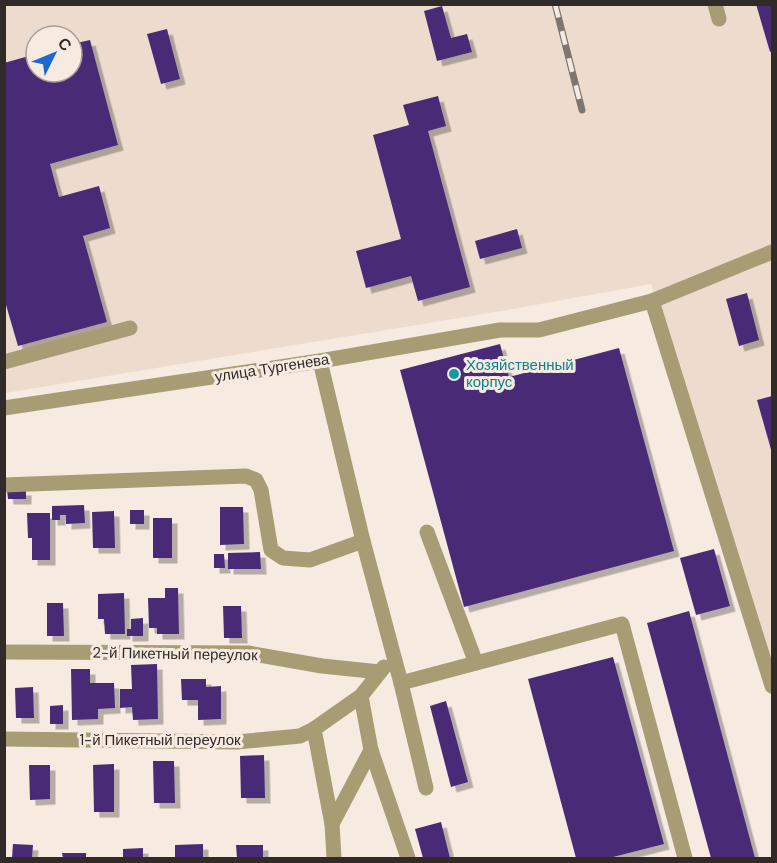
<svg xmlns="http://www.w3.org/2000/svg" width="777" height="863" font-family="'DM Sans',sans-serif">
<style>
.built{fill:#eddbce;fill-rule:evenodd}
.building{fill:#492b77;filter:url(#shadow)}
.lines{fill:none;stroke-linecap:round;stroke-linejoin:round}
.minor{stroke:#a79c74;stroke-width:15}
.rail-casing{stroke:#7e7671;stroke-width:7}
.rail{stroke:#f6eae1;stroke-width:4.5;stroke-dasharray:14;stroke-linecap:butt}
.culture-dot{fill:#0f9aa8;stroke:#f6eae1;stroke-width:2}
.labels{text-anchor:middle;stroke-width:6;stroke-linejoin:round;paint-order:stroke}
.culture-label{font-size:15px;fill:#0d838f;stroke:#f6eae1;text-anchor:start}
.street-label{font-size:15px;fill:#302b28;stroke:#f6eae1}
</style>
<defs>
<filter id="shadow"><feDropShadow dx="5.5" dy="5.5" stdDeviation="0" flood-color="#0004"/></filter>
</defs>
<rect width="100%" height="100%" fill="#f6eae1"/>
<path class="built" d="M5,5h767v654l-121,-375 -144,26 -502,83zM36,36h36v36h-36z"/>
<g class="building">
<polygon points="756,4 772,4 772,51 770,52"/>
<polygon points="442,6 451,38 467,34 472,52 437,61 424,11"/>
<polygon points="167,29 180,79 161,84 147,34"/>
<polygon points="90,40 118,145 50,164 59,197 99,186 110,228 83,236 107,322 18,346 4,298 4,63 36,54 36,72 72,72 72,44"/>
<polygon points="438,96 446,126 428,131 470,287 418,301 411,276 366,288 356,251 401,239 373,135 409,125 403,105"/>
<polygon points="517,229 522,248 480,259 475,241"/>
<polygon points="747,293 759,340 739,346 726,299"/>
<polygon points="500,344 509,377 619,348 674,551 464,607 400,370"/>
<polygon points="772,396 772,453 757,400"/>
<polygon points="7,490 26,490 26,499 8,499"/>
<polygon points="84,505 85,523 66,524 66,515 60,515 60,520 52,520 52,506"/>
<polygon points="220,507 243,507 244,544 220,545"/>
<rect x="130" y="510" width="14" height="14"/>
<polygon points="114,511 115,548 93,548 92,512"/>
<polygon points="27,513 50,513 50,560 32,560 32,538 28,538"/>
<rect x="153" y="518" width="19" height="40"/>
<polygon points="714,549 730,606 696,615 680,558"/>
<polygon points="260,552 261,569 228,569 228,553"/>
<polygon points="214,554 224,554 225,568 214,568"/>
<polygon points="165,588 178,588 179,634 157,634 157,628 149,628 148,598 165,598"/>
<polygon points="124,593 125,634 105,634 104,619 98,619 98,594"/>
<polygon points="47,603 63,603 64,636 47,636"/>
<polygon points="223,606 241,606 242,638 224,638"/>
<polygon points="689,611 755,858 711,858 647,623"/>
<polygon points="143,618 143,636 127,636 127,629 131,629 131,619"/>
<polygon points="613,657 664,844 609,858 576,858 528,679"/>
<polygon points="157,664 158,719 133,720 132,707 120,708 120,689 132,689 131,665"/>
<polygon points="71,669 90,669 90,683 114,683 115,708 98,709 98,719 72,720"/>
<polygon points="181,679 206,679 206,687 221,686 221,719 198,720 198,700 182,700"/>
<polygon points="33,687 34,718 16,718 15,688"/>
<polygon points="446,701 468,782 451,787 430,706"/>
<polygon points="63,705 63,724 50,724 50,706"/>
<polygon points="264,755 265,798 241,798 240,756"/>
<polygon points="153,761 174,761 175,803 154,803"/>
<polygon points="114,764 114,812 94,812 93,765"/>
<polygon points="29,765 50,765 50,799 30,800"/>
<polygon points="441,822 450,858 423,858 415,829"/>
<polygon points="13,844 33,845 32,858 12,858"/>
<polygon points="203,844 203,858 175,858 175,845"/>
<polygon points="236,845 263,845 263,858 237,858"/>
<polygon points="143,848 143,858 123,858 123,849"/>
<polygon points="62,853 86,853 86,858 63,858"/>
</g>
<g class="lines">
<g class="minor">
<polyline points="715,4 719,19"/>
<polyline points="652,301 772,252"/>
<polyline points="320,361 363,541 401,683 622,624 685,858"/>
<polyline points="4,362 130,328"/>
<polyline points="4,408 320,361 500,330 539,330 652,301 772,686"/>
<polyline points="4,485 246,476 256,480 261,490 271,550 283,558 310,560 363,541"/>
<polyline points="427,532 476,663"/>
<polyline points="4,652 248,653 322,666 380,672"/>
<polyline points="401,683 426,788"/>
<polyline points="4,739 237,742 300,736 314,729"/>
<polyline points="371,750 408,858"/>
<polyline points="332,824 371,750 361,696"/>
<polyline points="334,858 332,824 314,729 361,696 384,667"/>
</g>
<defs>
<polyline id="rail" points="555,4 582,110"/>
</defs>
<use href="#rail" class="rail-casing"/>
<use href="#rail" class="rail"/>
</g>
<circle class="culture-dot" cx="454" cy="374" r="6"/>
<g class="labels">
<g class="culture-label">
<text x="466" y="370">Хозяйственный<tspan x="466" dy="17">корпус</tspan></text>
</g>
<g class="street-label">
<text transform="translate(272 368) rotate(-9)" y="5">улица Тургенева</text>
<text transform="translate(175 654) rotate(1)" y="5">2-й Пикетный переулок</text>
<text x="160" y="745">1-й Пикетный переулок</text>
</g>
</g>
<rect width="777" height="863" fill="none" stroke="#302b28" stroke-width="12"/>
<g transform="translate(54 54) rotate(47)"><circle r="28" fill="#f6eae1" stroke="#a79e97" stroke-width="1.5"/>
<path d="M0-4.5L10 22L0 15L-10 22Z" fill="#1e68d3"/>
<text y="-9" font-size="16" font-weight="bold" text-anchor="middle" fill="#302b28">С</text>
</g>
</svg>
